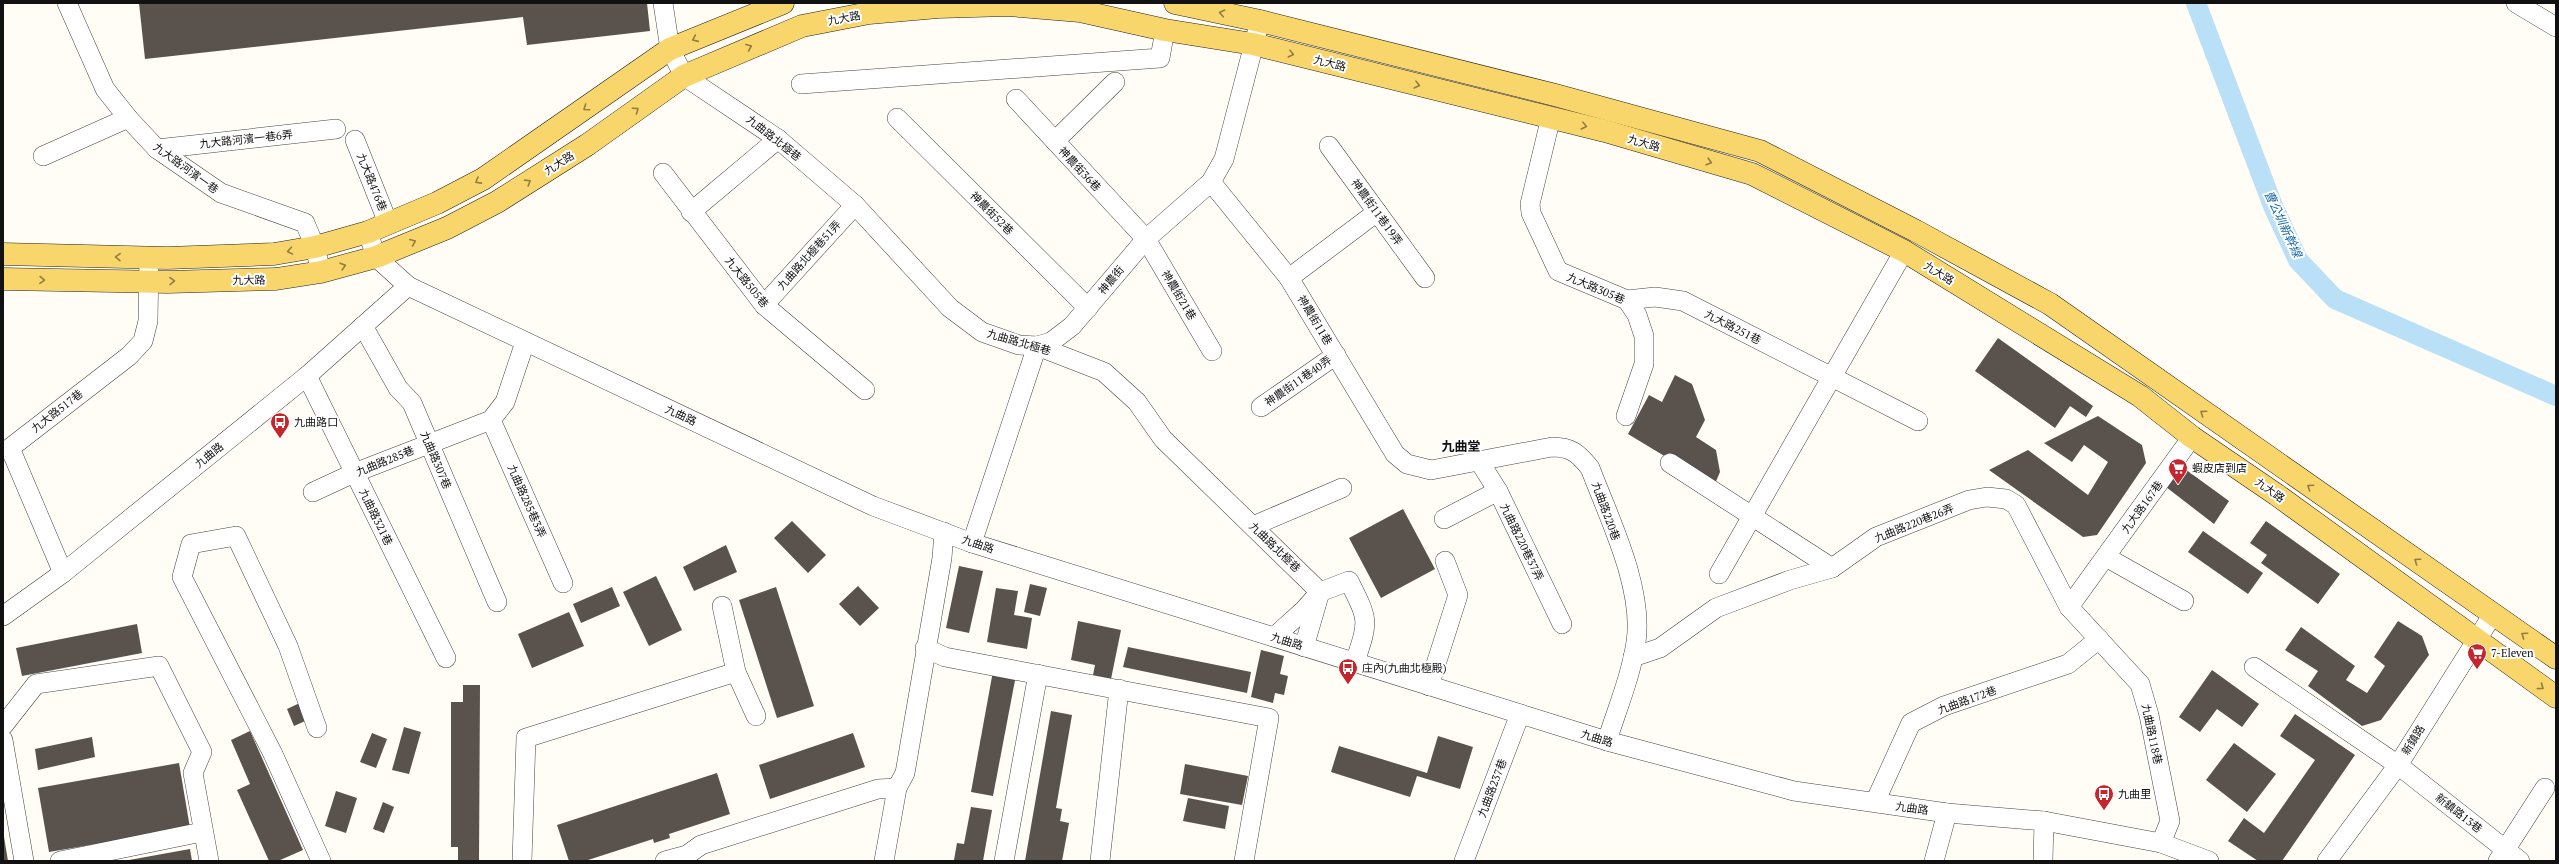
<svg xmlns="http://www.w3.org/2000/svg" width="2559" height="864" font-family="'PT Serif','Noto Sans TC',serif">
<style>
.lines{fill:none;stroke-linecap:round;stroke-linejoin:round}
.canal{stroke:#b9e0f7;stroke-width:20}
.building{fill:#5a524d}
.minor-casing{stroke:#444;stroke-width:20}
.major-casing{stroke:#222;stroke-width:23}
.minor{stroke:#fff;stroke-width:19}
.major{stroke:#f9d66b;stroke-width:22}
.oneway{stroke:#917d42}
.labels{text-anchor:middle;stroke-width:4;stroke-linejoin:round;paint-order:stroke}
.street-label{font-size:11px;fill:#111;stroke:#fff}
.poi-label{font-size:11px;fill:#111;stroke:#fff;text-anchor:start}
.water-label{font-size:12px;font-style:italic;fill:#1768a6;stroke:#fff}
.quarter-label{font-size:13px;font-weight:bold;fill:#111;stroke:#fff}
</style>
<rect width="100%" height="100%" fill="#fffdf5"/>
<g class="lines">
<polyline class="canal" points="2196,3 2273,206 2298,260 2335,299 2556,396"/>
</g>
<g class="building">
<polygon points="139,3 647,3 650,31 527,45 523,17 145,59"/>
<polygon points="1998,338 2093,406 2086,417 2070,406 2055,428 1975,371"/>
<polygon points="1675,375 1692,384 1705,420 1696,437 1716,450 1720,472 1714,486 1628,434 1649,395 1662,402"/>
<polygon points="2098,416 2142,445 2146,463 2097,535 2083,537 1989,470 2028,450 2088,495 2108,462 2084,445 2072,462 2044,443"/>
<polygon points="2185,469 2229,501 2214,524 2166,487 2177,472"/>
<polygon points="1403,509 1435,569 1381,598 1349,538"/>
<polygon points="792,521 826,555 808,573 774,538"/>
<polygon points="2266,521 2340,574 2318,604 2261,563 2267,555 2250,543"/>
<polygon points="2203,531 2263,573 2248,594 2188,552"/>
<polygon points="726,545 737,572 694,591 683,567"/>
<polygon points="959,566 983,571 969,633 946,628"/>
<polygon points="656,576 682,630 649,646 623,592"/>
<polygon points="1030,584 1047,588 1040,616 1024,612"/>
<polygon points="858,586 879,608 860,626 839,604"/>
<polygon points="612,587 620,606 581,623 573,604"/>
<polygon points="776,587 814,706 777,718 739,600"/>
<polygon points="996,588 1018,591 1014,615 1032,618 1027,649 987,642"/>
<polygon points="569,612 584,646 532,668 518,634"/>
<polygon points="1078,621 1121,630 1111,679 1093,675 1095,665 1071,660"/>
<polygon points="2398,621 2422,636 2429,655 2381,720 2362,726 2308,686 2318,671 2285,650 2301,627 2355,666 2346,680 2367,693 2385,666 2374,657"/>
<polygon points="137,624 142,653 22,676 16,648"/>
<polygon points="1128,647 1251,672 1247,693 1123,667"/>
<polygon points="1261,650 1284,656 1280,674 1288,676 1284,695 1275,693 1273,703 1251,697"/>
<polygon points="2212,670 2259,704 2242,727 2217,709 2200,732 2179,717"/>
<polygon points="993,671 1016,675 993,796 971,792"/>
<polygon points="463,685 480,685 479,861 458,861 458,847 451,847 451,702 463,702"/>
<polygon points="304,701 312,718 294,726 287,709"/>
<polygon points="1051,711 1072,715 1056,808 1062,809 1060,821 1069,823 1062,861 1025,861"/>
<polygon points="2295,714 2355,755 2282,861 2258,861 2228,841 2244,818 2264,833 2315,760 2280,736"/>
<polygon points="404,727 421,732 409,774 392,770"/>
<polygon points="250,731 303,850 278,861 269,861 237,790 250,784 231,740"/>
<polygon points="372,733 387,739 376,768 360,762"/>
<polygon points="853,733 865,767 770,799 759,765"/>
<polygon points="1438,736 1473,747 1460,789 1417,776 1410,797 1331,772 1339,746 1427,773"/>
<polygon points="92,737 95,757 38,770 35,749"/>
<polygon points="2234,743 2276,774 2247,812 2206,780"/>
<polygon points="179,763 190,828 49,852 38,788"/>
<polygon points="1185,764 1248,776 1242,805 1180,794"/>
<polygon points="717,773 730,814 669,834 670,838 654,843 653,839 585,861 569,861 557,825"/>
<polygon points="336,791 357,798 346,833 325,826"/>
<polygon points="1188,798 1229,806 1225,829 1183,821"/>
<polygon points="383,802 394,807 384,833 373,829"/>
<polygon points="971,807 992,810 983,861 954,860 957,843 964,844"/>
<polygon points="3,837 4,837 8,861 3,861"/>
<polygon points="190,849 192,861 129,861 129,860"/>
</g>
<g class="lines">
<defs>
<g id="minor">
<polyline points="67,3 105,89 128,118 157,149 221,193 305,223 315,247 321,272"/>
<polyline points="663,3 670,49 684,76 778,139 855,205 950,308 982,332 1019,345 1037,346 1104,372 1137,402 1163,439 1320,592 1304,647"/>
<polyline points="2516,3 2556,27"/>
<polyline points="801,84 1160,58 1165,30"/>
<polyline points="1016,99 1146,239 1212,351"/>
<polyline points="1551,117 1530,204 1531,213 1558,271 1627,300 1637,315 1644,336 1644,364 1626,416"/>
<polyline points="897,118 1088,308"/>
<polyline points="355,140 388,223"/>
<polyline points="1055,141 1115,82"/>
<polyline points="1329,146 1425,278"/>
<polyline points="157,149 336,129"/>
<polyline points="43,156 128,118"/>
<polyline points="663,173 764,305 865,390"/>
<path d="M1211,182l78,96 106,176 12,10 24,6 121,-23c19,0 26,6 38,21 19,50 54,120 46,174 -5,34 -19,67 -29,99"/>
<polyline points="691,212 778,139"/>
<polyline points="368,232 376,257 408,286 873,506 972,543 1607,741 1794,791 1947,813 2044,821 2161,843 2209,861"/>
<polyline points="1289,278 1377,212"/>
<polyline points="1627,300 1655,297 1683,301 1918,421"/>
<polyline points="764,305 855,205"/>
<polyline points="363,326 398,388 412,403 497,602"/>
<polyline points="307,376 446,658"/>
<polyline points="1261,407 1336,355"/>
<polyline points="491,420 563,583"/>
<polyline points="1479,461 1498,491 1562,624"/>
<polyline points="1670,463 1832,568"/>
<polyline points="313,492 354,473 491,420 505,402 525,342"/>
<polyline points="1444,519 1498,491"/>
<polyline points="1253,526 1342,488"/>
<polyline points="972,543 1037,346 1051,342 1072,326 1146,239 1211,182 1224,159 1260,21"/>
<polyline points="2106,557 2184,601"/>
<polyline points="63,573 10,448 129,356 143,341 148,321 149,258"/>
<polyline points="1719,574 1904,251"/>
<polyline points="722,606 736,672"/>
<polyline points="2069,607 2192,437"/>
<polyline points="3,616 63,573 307,376 408,286"/>
<path d="M1274,637l30,-27 16,-18 29,-11c20,40 20,39 6,81"/>
<polyline points="925,648 945,657 1269,718 1244,861"/>
<polyline points="1633,657 1660,648 1716,608 1790,580 1832,568 1876,537 1969,500 1987,497 2006,499 2016,505 2069,607 2140,684 2149,715 2170,821 2161,843"/>
<polyline points="2254,667 2398,765 2520,861"/>
<polyline points="1429,686 1458,595 1445,561"/>
<polyline points="3,726 36,684 159,666 202,752 193,773 209,861"/>
<polyline points="317,728 288,646 236,536 191,544 182,577 273,754 321,861"/>
<polyline points="3,740 24,861"/>
<polyline points="1875,802 1911,723 1944,706 2068,664 2099,639"/>
<polyline points="60,861 202,832"/>
<polyline points="522,861 526,738 736,672 756,716"/>
<polyline points="665,861 687,855 701,845 878,789 897,788"/>
<polyline points="884,861 897,788 905,773 942,558 944,532"/>
<polyline points="1004,861 1038,674"/>
<polyline points="1100,861 1119,689"/>
<polyline points="1464,861 1520,714"/>
<polyline points="1934,861 1947,813"/>
<polyline points="2043,861 2044,821"/>
<polyline points="2327,861 2398,765 2493,614"/>
<polyline points="2498,861 2545,788"/>
</g>
<g id="major">
<polyline points="1175,3 1260,21 1555,95 1760,151 1916,231 2050,304 2556,658"/>
<polyline points="3,254 167,258 274,254 315,247 368,232 437,203 483,179 670,49 783,3"/>
<polyline points="3,279 168,282 276,279 321,272 376,257 447,228 497,202 587,145 684,76 802,26 869,13 938,7 1008,5 1080,11 1165,30 1253,44 1605,131 1752,174 1904,251 2140,396 2192,437 2277,495 2556,697"/>
</g>
</defs>
<use href="#minor" class="minor-casing"/>
<use href="#major" class="major-casing"/>
<use href="#minor" class="minor"/>
<use href="#major" class="major"/>
</g>
<defs><path id="oneway-chevron" d="M-2-3.5L2.5 0L-2 3.5" fill="none" stroke-width="1.6" stroke-linecap="round" stroke-linejoin="round"/></defs>
<g class="oneway">
<use href="#oneway-chevron" transform="translate(1222 13) rotate(-168)"/>
<use href="#oneway-chevron" transform="translate(695 39) rotate(156)"/>
<use href="#oneway-chevron" transform="translate(749 47) rotate(-22)"/>
<use href="#oneway-chevron" transform="translate(1291 54) rotate(14)"/>
<use href="#oneway-chevron" transform="translate(1417 85) rotate(14)"/>
<use href="#oneway-chevron" transform="translate(586 108) rotate(145)"/>
<use href="#oneway-chevron" transform="translate(636 110) rotate(-35)"/>
<use href="#oneway-chevron" transform="translate(1584 126) rotate(14)"/>
<use href="#oneway-chevron" transform="translate(1709 162) rotate(16)"/>
<use href="#oneway-chevron" transform="translate(478 181) rotate(151)"/>
<use href="#oneway-chevron" transform="translate(528 182) rotate(-32)"/>
<use href="#oneway-chevron" transform="translate(413 242) rotate(-22)"/>
<use href="#oneway-chevron" transform="translate(290 251) rotate(170)"/>
<use href="#oneway-chevron" transform="translate(118 257) rotate(-179)"/>
<use href="#oneway-chevron" transform="translate(343 266) rotate(-16)"/>
<use href="#oneway-chevron" transform="translate(42 280) rotate(1)"/>
<use href="#oneway-chevron" transform="translate(172 281) rotate(-1)"/>
<use href="#oneway-chevron" transform="translate(2203 413) rotate(-145)"/>
<use href="#oneway-chevron" transform="translate(2310 487) rotate(-145)"/>
<use href="#oneway-chevron" transform="translate(2417 561) rotate(-145)"/>
<use href="#oneway-chevron" transform="translate(2524 635) rotate(-145)"/>
<use href="#oneway-chevron" transform="translate(2541 687) rotate(36)"/>
</g>
<defs>
<symbol id="bus-pin" viewBox="-11 -11 22 30"><path d="M0 17L-7.5 6A9.5 9.5 0 1 1 7.5 6Z" fill="#c4262e" stroke="#fff"/><path d="M-5-6H5V4H4V6H2V4H-2V6H-4V4H-5ZM-3.5-4V0h7V-4ZM-3.5 1.2v1.5H-2V1.2ZM2 1.2v1.5H3.5V1.2Z" fill="#fff"/></symbol>
<symbol id="supermarket-pin" viewBox="-11 -11 22 30"><path d="M0 17L-7.5 6A9.5 9.5 0 1 1 7.5 6Z" fill="#c4262e" stroke="#fff"/><path d="M-6-5.5h2.5l.6 2H6L4.5 2H-2.5L-4.4-4H-6ZM-1.5 3.2a1.3 1.3 0 1 0 .1 0ZM3 3.2a1.3 1.3 0 1 0 .1 0Z" fill="#fff"/></symbol>
</defs>
<g fill-rule="evenodd">
<use href="#bus-pin" x="269" y="411" width="22" height="30"/>
<use href="#supermarket-pin" x="2167" y="457" width="22" height="30"/>
<use href="#supermarket-pin" x="2466" y="642" width="22" height="30"/>
<use href="#bus-pin" x="1337" y="657" width="22" height="30"/>
<use href="#bus-pin" x="2093" y="783" width="22" height="30"/>
</g>
<g class="labels">
<g class="street-label">
<text transform="translate(844 18) rotate(-11)" y="4">九大路</text>
<text transform="translate(1330 63) rotate(14)" y="4">九大路</text>
<text transform="translate(774 138) rotate(38)" y="4">九曲路北極巷</text>
<text transform="translate(246 139) rotate(-6)" y="4">九大路河濱一巷6弄</text>
<text transform="translate(1644 143) rotate(16)" y="4">九大路</text>
<text transform="translate(559 163) rotate(-32)" y="4">九大路</text>
<text transform="translate(186 168) rotate(36)" y="4">九大路河濱一巷</text>
<text transform="translate(1080 169) rotate(47)" y="4">神農街36巷</text>
<text transform="translate(372 182) rotate(68)" y="4">九大路476巷</text>
<text transform="translate(1377 212) rotate(54)" y="4">神農街11巷19弄</text>
<text transform="translate(992 213) rotate(45)" y="4">神農街52巷</text>
<text transform="translate(809 255) rotate(-48)" y="4">九曲路北極巷51弄</text>
<text transform="translate(1939 273) rotate(32)" y="4">九大路</text>
<text transform="translate(249 280) rotate(-1)" y="4">九大路</text>
<text transform="translate(1111 280) rotate(-50)" y="4">神農街</text>
<text transform="translate(747 282) rotate(51)" y="4">九大路505巷</text>
<text transform="translate(1596 288) rotate(23)" y="4">九大路305巷</text>
<text transform="translate(1179 295) rotate(59)" y="4">神農街21巷</text>
<text transform="translate(1315 320) rotate(59)" y="4">神農街11巷</text>
<text transform="translate(1733 327) rotate(27)" y="4">九大路251巷</text>
<text transform="translate(1019 342) rotate(16)" y="4">九曲路北極巷</text>
<text transform="translate(1298 381) rotate(-35)" y="4">神農街11巷40弄</text>
<text transform="translate(57 411) rotate(-38)" y="4">九大路517巷</text>
<text transform="translate(681 415) rotate(25)" y="4">九曲路</text>
<text transform="translate(209 455) rotate(-39)" y="4">九曲路</text>
<text transform="translate(436 460) rotate(67)" y="4">九曲路307巷</text>
<text transform="translate(385 461) rotate(-22)" y="4">九曲路285巷</text>
<text transform="translate(2270 490) rotate(35)" y="4">九大路</text>
<text transform="translate(527 501) rotate(66)" y="4">九曲路285巷3弄</text>
<text transform="translate(2142 507) rotate(-54)" y="4">九大路167巷</text>
<text transform="translate(1606 511) rotate(70)" y="4">九曲路220巷</text>
<text transform="translate(376 517) rotate(64)" y="4">九曲路321巷</text>
<text transform="translate(1914 523) rotate(-22)" y="4">九曲路220巷26弄</text>
<text transform="translate(1522 542) rotate(64)" y="4">九曲路220巷37弄</text>
<text transform="translate(978 544) rotate(19)" y="4">九曲路</text>
<text transform="translate(1275 547) rotate(44)" y="4">九曲路北極巷</text>
<text transform="translate(1287 641) rotate(17)" y="4">九曲路</text>
<text transform="translate(1967 700) rotate(-20)" y="4">九曲路172巷</text>
<text transform="translate(2152 734) rotate(78)" y="4">九曲路118巷</text>
<text transform="translate(1597 738) rotate(17)" y="4">九曲路</text>
<text transform="translate(2413 740) rotate(-58)" y="4">新鎮路</text>
<text transform="translate(1492 788) rotate(-69)" y="4">九曲路237巷</text>
<text transform="translate(1912 808) rotate(8)" y="4">九曲路</text>
<text transform="translate(2459 813) rotate(38)" y="4">新鎮路13巷</text>
</g>
<g class="poi-label">
<text x="294" y="426">九曲路口</text>
<text x="2192" y="472">蝦皮店到店</text>
<text x="2491" y="657">7-Eleven</text>
<text x="1362" y="672">庄內(九曲北極殿)</text>
<text x="2118" y="798">九曲里</text>
</g>
<g class="water-label">
<text transform="translate(2283 224) rotate(65)" y="4">曹公圳新幹線</text>
</g>
<g class="quarter-label">
<text x="1461" y="451">九曲堂</text>
</g>
</g>
<rect width="2559" height="864" fill="none" stroke="#111111" stroke-width="8"/>
</svg>
